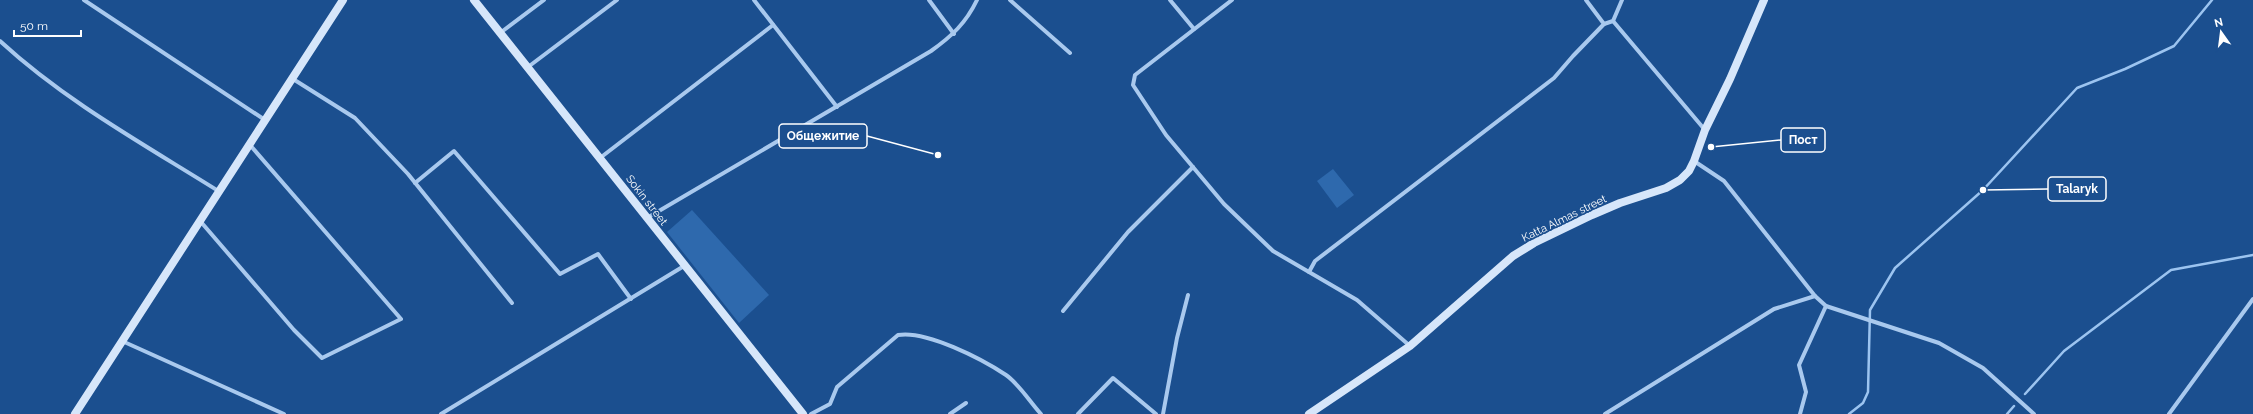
<svg xmlns="http://www.w3.org/2000/svg" width="2253" height="414" font-family="Raleway,sans-serif">
<style>
.green{fill:#2e69ad}
.lines{fill:none;stroke-linecap:round;stroke-linejoin:round}
.stream{stroke:#9cc4f0;stroke-width:2.5}
.street{stroke:#a9c9ee;stroke-width:4}
.secondary{stroke:#d6e6fa;stroke-width:8}
.labels{text-anchor:middle;stroke-width:3.5;stroke-linejoin:round;paint-order:stroke}
.street-label{font-size:11px;fill:#fff;stroke:#1b4f8f}
.leader{fill:none;stroke:#fff;stroke-width:1.5}
.callout-dot{fill:#fff;stroke:#1b4f8f;stroke-width:1.5}
.callout{fill:#1b4f8f;stroke:#fff;stroke-width:1.5}
.callout-label{font-size:12px;text-anchor:middle;font-weight:bold;fill:#fff}
</style>
<rect width="100%" height="100%" fill="#1b4f8f"/>
<g class="green">
<polygon points="1333,169 1354,195 1337,208 1317,181"/>
<polygon points="692,210 769,295 739,323 667,232"/>
</g>
<g class="lines">
<g class="stream">
<polyline points="2025,394 2064,351 2171,270 2253,255"/>
<polyline points="1849,414 1863,403 1868,392 1870,310 1895,268 1983,190 2077,88 2125,69 2174,46 2212,0"/>
<polyline points="2007,414 2014,406"/>
</g>
<g class="street">
<polyline points="84,0 265,120"/>
<polyline points="754,0 837,107"/>
<polyline points="929,0 954,34"/>
<polyline points="1010,0 1070,53"/>
<polyline points="1170,0 1194,29"/>
<polyline points="1232,0 1135,75 1133,85 1166,135 1224,204 1273,251 1357,300 1410,346"/>
<polyline points="1613,21 1705,130"/>
<polyline points="1604,24 1613,21 1622,0"/>
<polyline points="500,33 544,0"/>
<path d="M0,41c65,60 145,104 220,151"/>
<polyline points="528,67 617,0"/>
<polyline points="293,79 355,118 408,174 512,303"/>
<polyline points="600,158 773,25"/>
<polyline points="1694,161 1724,181 1815,296 1826,306 1939,343 1983,368 2034,414"/>
<polyline points="415,183 454,151 560,274 598,254 631,299"/>
<path d="M647,218l284,-167c21,-15 35,-28 46,-51"/>
<polyline points="201,222 294,330 322,358 401,319 250,145"/>
<polyline points="1309,272 1315,261 1554,78 1573,56 1604,24 1586,0"/>
<polyline points="1063,311 1128,232 1193,167"/>
<polyline points="122,341 284,414"/>
<polyline points="441,414 684,266"/>
<path d="M811,414l19,-10 7,-17 61,-52c28,-5 84,24 108,40 13,9 24,27 35,39"/>
<polyline points="950,414 966,403"/>
<polyline points="1078,414 1113,378 1156,414"/>
<polyline points="1163,414 1177,338 1188,295"/>
<polyline points="1605,414 1774,309 1815,296"/>
<polyline points="1800,414 1806,392 1799,365 1826,306"/>
<polyline points="2169,414 2253,299"/>
</g>
<g class="secondary">
<polyline points="474,0 803,414"/>
<polyline points="75,414 343,0"/>
<polyline points="1309,414 1410,346 1513,256 1534,243 1592,215 1620,203 1666,188 1680,180 1689,171 1694,161 1705,130 1730,79 1764,0"/>
</g>
</g>
<g class="labels">
<g class="street-label">
<text transform="translate(647 200) rotate(52)" y="4">Sokin street</text>
<text transform="translate(1564 218) rotate(-26)" y="4">Katta Almas street</text>
</g>
</g>
<path class="leader" d="M938 155L867 136M1711 147L1781 140M1983 190L2048 189"/>
<g class="callout-dot">
<circle cx="938" cy="155" r="4"/>
<circle cx="1711" cy="147" r="4"/>
<circle cx="1983" cy="190" r="4"/>
</g>
<g class="callout">
<rect x="779" y="124" width="88" height="24" rx="4"/>
<rect x="1781" y="128" width="44" height="24" rx="4"/>
<rect x="2048" y="177" width="58" height="24" rx="4"/>
</g>
<g class="callout-label">
<text x="823" y="140">Общежитие</text>
<text x="1803" y="144">Пост</text>
<text x="2077" y="193">Talaryk</text>
</g>
<g transform="translate(2221 32) rotate(346)" stroke="#1b4f8f" stroke-width="3" paint-order="stroke">
<path d="M0-3L7 15L0 10L-7 15Z" fill="#ffffff"/>
<text y="-6" font-size="11" font-weight="bold" text-anchor="middle" fill="#ffffff">N</text>
</g>
<path d="M14 30v6h67v-6" fill="none" stroke="#ffffff" stroke-width="2"/>
<text x="20" y="30" font-size="12" fill="#ffffff" stroke="#1b4f8f" stroke-width="3" paint-order="stroke">50 m</text>
</svg>
